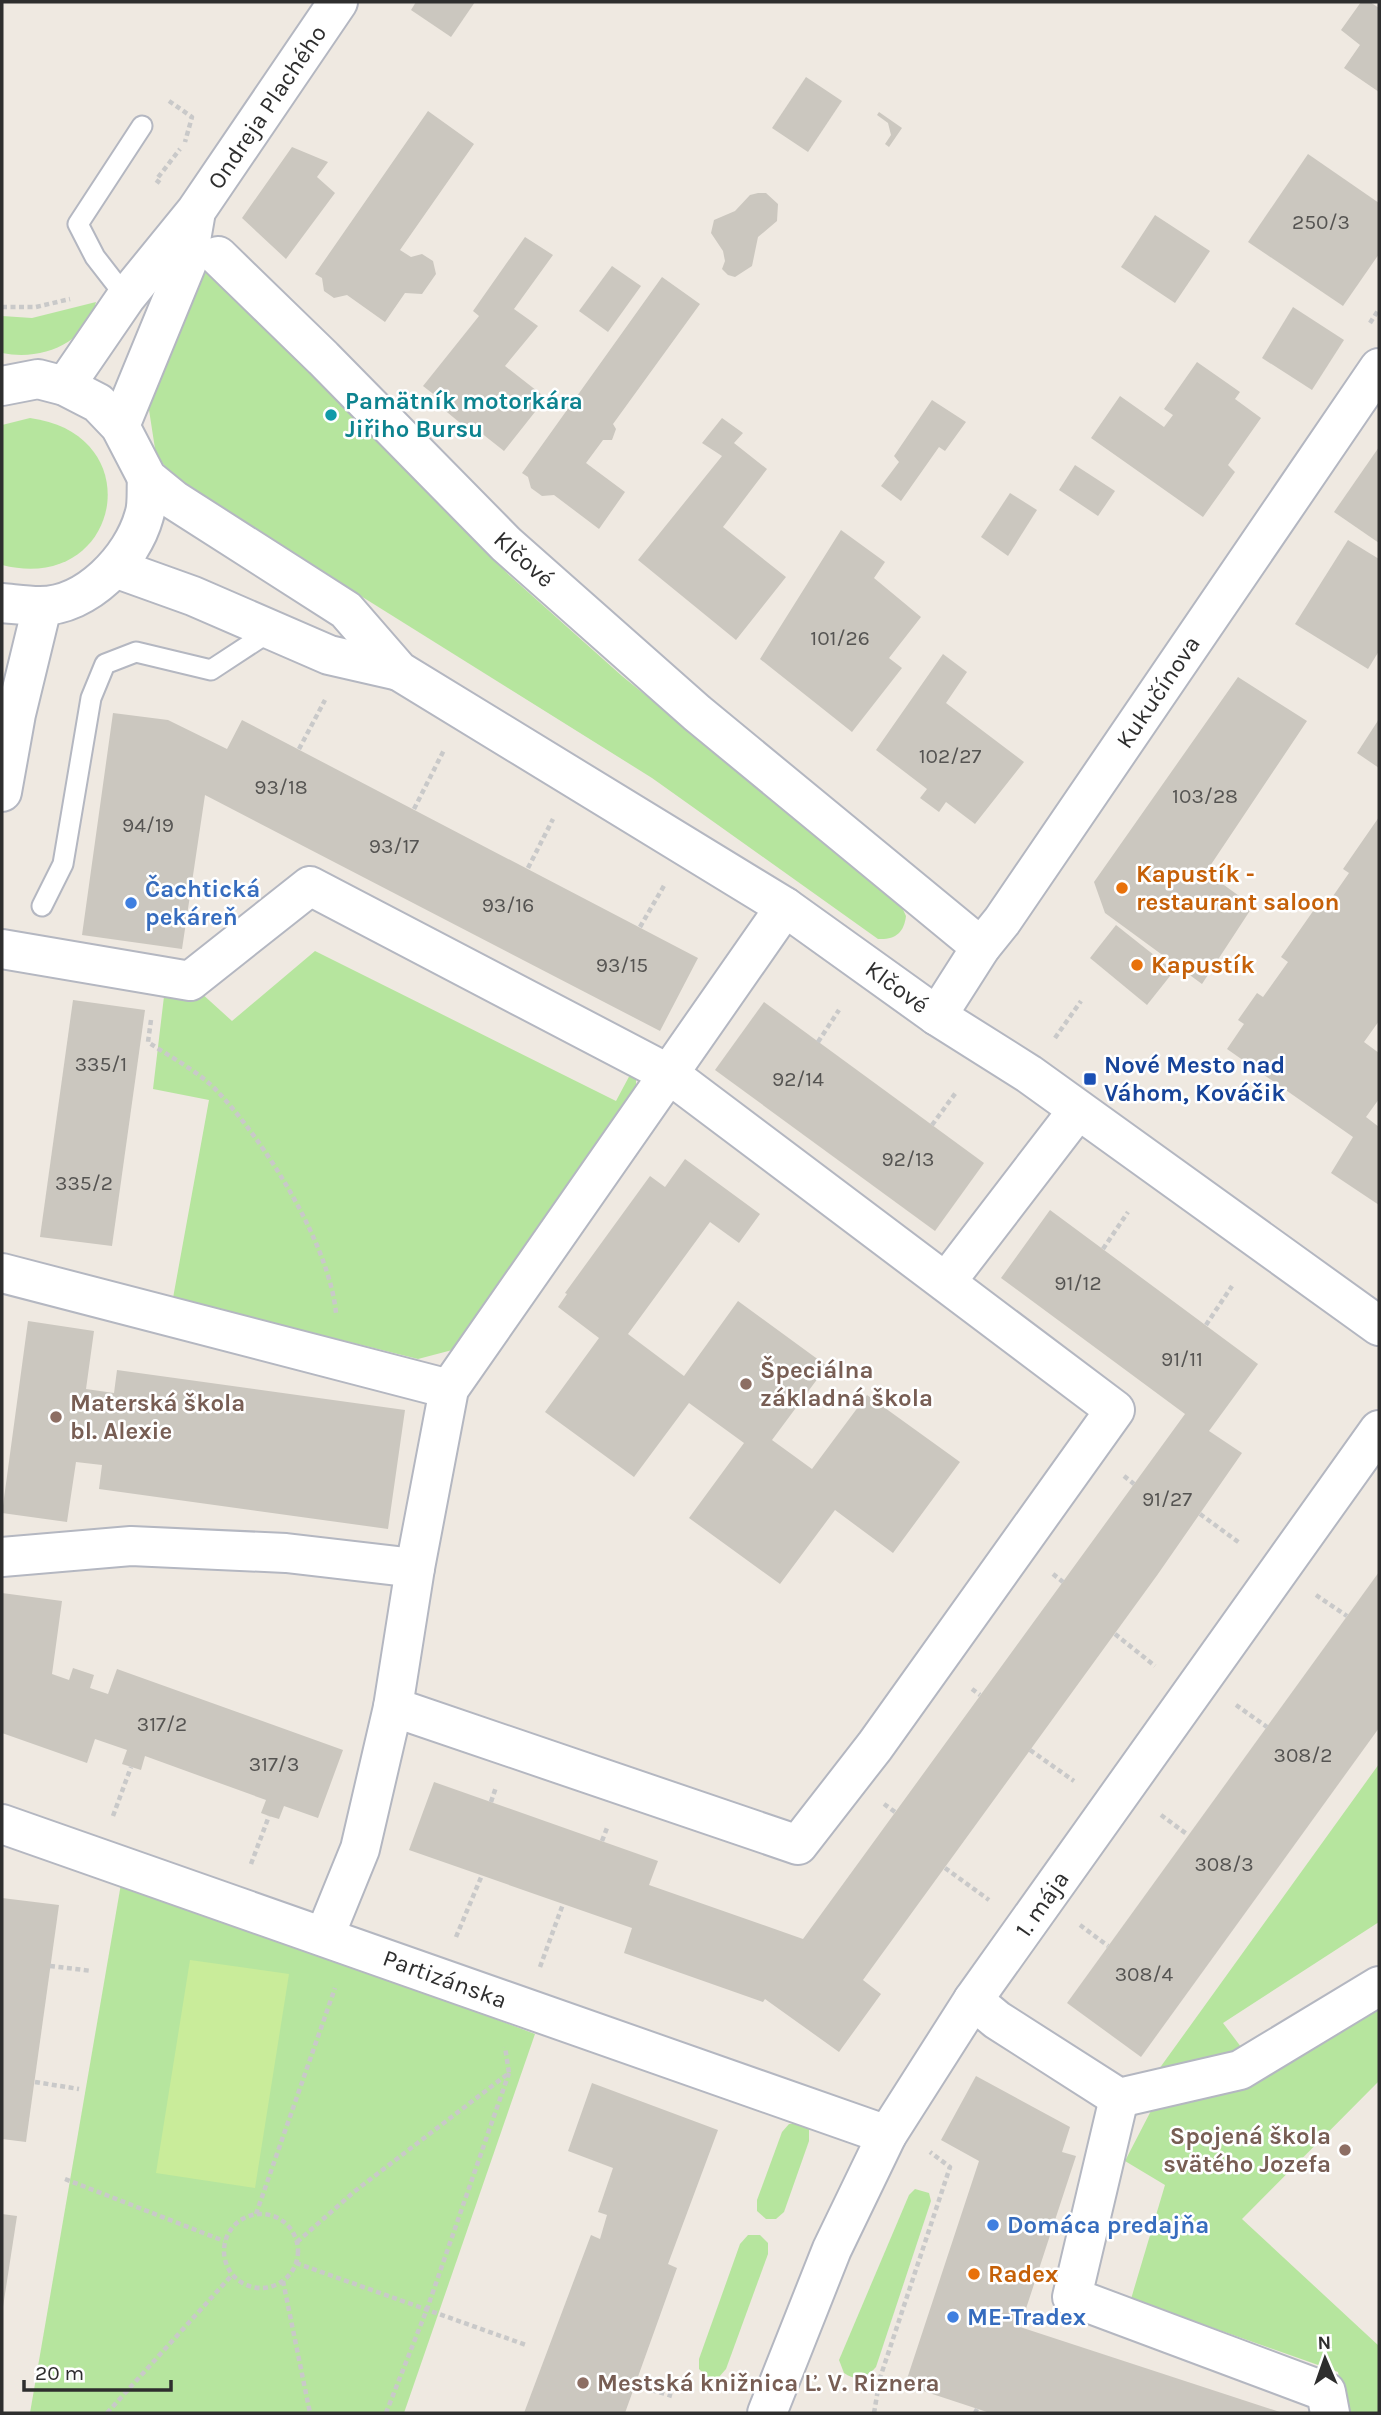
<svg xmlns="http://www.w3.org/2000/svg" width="1381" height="2415" font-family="Karla,sans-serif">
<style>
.green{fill:#b6e59e}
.pitch{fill:#c9ec9a}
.building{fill:#cbc7bf}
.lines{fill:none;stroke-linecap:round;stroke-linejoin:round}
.lane-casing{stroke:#b4b7c1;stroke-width:23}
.street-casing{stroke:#b4b7c1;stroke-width:42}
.secondary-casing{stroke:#b4b7c1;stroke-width:42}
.path{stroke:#c9c9c9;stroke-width:4.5;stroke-dasharray:5 3.5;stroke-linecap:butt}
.lane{stroke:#fff;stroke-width:19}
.street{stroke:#fff;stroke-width:38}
.secondary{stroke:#fff;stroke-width:38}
.culture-dot{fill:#0f9aa8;stroke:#fff;stroke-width:2.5}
.food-dot{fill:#e8710a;stroke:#fff;stroke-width:2.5}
.shop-dot{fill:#3f7fe0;stroke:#fff;stroke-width:2.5}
.transit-dot{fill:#1a4fb4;stroke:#fff;stroke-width:2.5}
.education-dot{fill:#8d6e63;stroke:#fff;stroke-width:2.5}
.labels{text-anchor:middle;stroke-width:5;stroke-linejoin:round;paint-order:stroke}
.number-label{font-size:21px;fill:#555452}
.street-label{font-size:24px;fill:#2e2e2e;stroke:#fff}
.culture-label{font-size:24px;font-weight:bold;fill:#0d838f;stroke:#fff;text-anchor:start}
.food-label{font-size:24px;font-weight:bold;fill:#c56008;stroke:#fff;text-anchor:start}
.shop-label{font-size:24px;font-weight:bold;fill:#366cbe;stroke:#fff;text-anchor:start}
.transit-label{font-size:24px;font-weight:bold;fill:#164399;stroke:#fff;text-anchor:start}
.education-label{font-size:24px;font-weight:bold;fill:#785e54;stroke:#fff;text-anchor:start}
</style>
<rect width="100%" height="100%" fill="#efe9e1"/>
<g class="green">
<path d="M205,261l304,314 113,101 277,225 7,15c-2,17 -11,24 -28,23l-226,-161 -475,-297 -21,-26 -9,-58z"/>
<path d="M96,302c-10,42 -54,59 -94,51v-37l30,2z"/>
<path d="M30,418c122,16 91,177 -28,147v-140z"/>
<polygon points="315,951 616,1101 632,1071 636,1077 636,1102 456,1349 418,1359 173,1298 209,1100 153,1089 165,988 200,992 232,1021"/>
<polygon points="1379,1764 1379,1922 1223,2023 1244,2051 1154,2076"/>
<polygon points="122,1878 535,2034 404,2413 30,2413"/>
<polygon points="1379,2001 1379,2081 1242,2219 1379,2346 1379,2413 1346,2413 1338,2372 1131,2299 1165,2185 1125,2161 1155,2103"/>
<polygon points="801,2123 809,2129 809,2141 784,2212 776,2219 766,2219 757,2211 757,2200 782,2132 789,2124"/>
<path d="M915,2189l14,4 2,8 -55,166c-10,11 -19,15 -32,6l-5,-13 70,-165z"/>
<polygon points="748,2235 760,2235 768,2243 768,2254 726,2369 719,2377 707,2377 699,2369 699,2359 740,2244"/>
</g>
<polygon class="pitch" points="190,1960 289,1974 255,2188 156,2173"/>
<g class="building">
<polygon points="416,2 475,2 451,37 411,10"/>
<polygon points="1361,2 1370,2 1379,8 1379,92 1344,68 1360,45 1341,30"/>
<polygon points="806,77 842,101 808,152 772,128"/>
<polygon points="428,111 474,144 400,250 411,257 422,254 433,261 436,274 422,294 405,293 385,322 347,295 334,298 324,291 322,278 315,274"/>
<polygon points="879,112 902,128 889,147 885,144 891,135 888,123 877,115"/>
<polygon points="292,147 328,162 317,177 335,193 286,259 242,218"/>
<polygon points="1308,154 1379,203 1379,254 1343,306 1248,242"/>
<polygon points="758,193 766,193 778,204 777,221 758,237 752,266 735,277 728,275 722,269 725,261 723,251 711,233 714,220 735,211 750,195"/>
<polygon points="1155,215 1210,251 1175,303 1121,267"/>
<polygon points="525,237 553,255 514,309 538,326 505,366 546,398 504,451 480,432 476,436 442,408 446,404 423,386 479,316 473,311"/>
<polygon points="612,266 641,286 608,332 579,311"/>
<polygon points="662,277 700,304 613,424 616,429 612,440 603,440 586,463 625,492 599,529 554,495 542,496 531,488 528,477 522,473"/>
<polygon points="1293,307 1344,340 1312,390 1262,358"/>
<polygon points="1197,362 1240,392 1235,399 1261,418 1228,465 1235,472 1203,517 1091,438 1120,396 1164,427 1173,415 1164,409"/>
<polygon points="932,400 966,422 945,451 939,447 901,501 881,486 899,462 894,456"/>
<polygon points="722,418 743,433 734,443 767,469 723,527 786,577 736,640 638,560 722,456 702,443"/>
<polygon points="1379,447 1379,543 1334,512"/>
<polygon points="1075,465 1115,491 1098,516 1059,490"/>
<polygon points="1010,493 1037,510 1008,556 981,537"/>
<polygon points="841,530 885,562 874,578 921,617 889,658 902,668 852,732 760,659"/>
<polygon points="1348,540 1379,559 1379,651 1368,669 1295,624"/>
<polygon points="943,654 967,672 946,703 1024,762 975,824 946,802 939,812 920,798 927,789 876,750"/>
<polygon points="1238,677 1307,721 1206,872 1253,906 1202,984 1105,913 1094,882"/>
<polygon points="113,713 168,720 227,749 242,720 698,958 660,1031 205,795 182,949 82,935"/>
<polygon points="1379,719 1379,768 1357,753"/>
<polygon points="1379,817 1379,1021 1364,1042 1379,1053 1379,1099 1366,1117 1379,1127 1379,1205 1331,1173 1353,1137 1227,1049 1244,1024 1238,1020 1257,993 1263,997 1288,962 1281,957 1318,904 1324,909 1349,873 1343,869"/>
<polygon points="1116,925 1174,971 1147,1005 1090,958"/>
<polygon points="73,1000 145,1010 112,1246 40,1237"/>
<polygon points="764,1002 984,1163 935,1231 715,1070"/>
<polygon points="685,1159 760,1214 739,1243 710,1222 628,1334 684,1376 738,1301 827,1366 772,1440 812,1469 867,1395 960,1462 893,1553 835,1510 780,1584 689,1518 744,1443 689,1403 634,1477 545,1412 599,1338 558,1307 567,1294 565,1293 650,1176 665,1187"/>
<polygon points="1050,1210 1258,1364 1209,1431 1242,1453 1158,1574 863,1980 881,1994 839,2052 765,1999 763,2002 624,1953 632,1928 409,1850 434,1782 658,1861 649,1885 803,1939 1185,1414 1001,1278"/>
<polygon points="28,1321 94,1331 86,1389 114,1393 117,1370 405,1410 388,1529 99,1489 102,1465 76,1462 67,1522 2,1513"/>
<polygon points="1379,1572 1379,1728 1141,2057 1067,2003"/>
<polygon points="2,1593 62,1601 52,1674 69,1680 73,1668 94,1675 90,1688 108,1694 117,1669 343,1750 318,1818 284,1806 279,1819 269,1816 261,1813 266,1800 145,1756 141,1770 122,1764 127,1750 95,1739 87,1763 2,1733"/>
<polygon points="2,1898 59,1905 26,2142 2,2139"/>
<polygon points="976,2076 1070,2127 1062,2152 1076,2156 1020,2327 1283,2413 990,2413 905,2385 979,2161 941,2140"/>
<polygon points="592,2083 718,2130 668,2264 677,2268 625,2413 524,2413 591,2235 600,2239 607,2215 598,2212 613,2168 568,2151"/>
<polygon points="2,2214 17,2216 3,2307 2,2307"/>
</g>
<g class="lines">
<defs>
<g id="lane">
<polyline points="126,297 95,257 78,224 142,126"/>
<polyline points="42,906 63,864 91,698 105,664 136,652 211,670 272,630"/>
</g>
<g id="street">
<polyline points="218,256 323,358 506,544 697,713 981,947"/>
<polyline points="65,386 126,297 196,211 338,2"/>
<polyline points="120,426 187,263 195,217"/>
<polyline points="2,949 190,981 310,886 669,1074 1115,1410 875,1746 798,1845 393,1707"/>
<polyline points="937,1016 981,947 1002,921 1379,368"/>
<polyline points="2,1273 449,1389"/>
<polyline points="946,1282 1078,1110"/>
<polyline points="2,1557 131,1546 286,1553 415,1568"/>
<polyline points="2,1824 887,2135"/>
<polyline points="325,1935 360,1849 393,1707 415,1568 449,1389 785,907"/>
<polyline points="973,2000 997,2020 1119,2098 1240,2070 1379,1986"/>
<polyline points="1119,2098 1072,2297 1326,2392 1330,2413"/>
<polyline points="767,2413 832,2249 887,2135 973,2000 1379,1430"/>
</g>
<g id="secondary">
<polyline points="2,386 38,379 65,386 98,403 120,426 147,478 174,500 346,610 399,671 785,907 937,1016 1029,1074 1379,1326"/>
<polyline points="115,568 193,596 329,655 399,671"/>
<path d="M2,603c12,1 25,3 38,3 47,0 92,-47 104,-90 4,-11 2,-26 3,-38"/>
<polyline points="2,792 16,714 42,607"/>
</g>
</defs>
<use href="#lane" class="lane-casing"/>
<use href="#street" class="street-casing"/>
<use href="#secondary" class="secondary-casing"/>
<g class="path">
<polyline points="169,101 192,117 185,142"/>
<polyline points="160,183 156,180 180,149"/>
<polyline points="2,307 36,307 70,299"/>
<polyline points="1370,323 1379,309"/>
<polyline points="299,749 325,700"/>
<polyline points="414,809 444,750"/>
<polyline points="528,868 553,819"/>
<polyline points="640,927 665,884"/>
<path d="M151,1020l-3,22c22,15 52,30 70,50 47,50 111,151 118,221"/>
<polyline points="1055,1038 1081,1001"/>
<polyline points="818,1042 839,1010"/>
<polyline points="932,1125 957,1091"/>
<polyline points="1103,1249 1128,1212"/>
<polyline points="1206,1325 1232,1286"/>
<polyline points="1124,1476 1134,1484"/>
<polyline points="1200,1514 1241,1544"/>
<polyline points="1053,1574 1063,1582"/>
<polyline points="1316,1595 1347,1616"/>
<polyline points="1115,1634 1155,1666"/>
<polyline points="972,1689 980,1695"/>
<polyline points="1236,1705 1267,1727"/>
<polyline points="1030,1750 1074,1781"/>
<polyline points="491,1802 496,1787"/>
<polyline points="884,1804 895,1812"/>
<polyline points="1161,1815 1188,1835"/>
<polyline points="113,1816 131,1767"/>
<polyline points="602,1841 607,1828"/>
<polyline points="251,1864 269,1816"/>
<polyline points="945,1868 989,1900"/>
<polyline points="1080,1925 1108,1946"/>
<polyline points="456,1937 482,1875"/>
<polyline points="50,1966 92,1971"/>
<polyline points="540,1967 563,1904"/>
<polyline points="35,2082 79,2089"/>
<polyline points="65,2179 224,2241"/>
<circle cx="261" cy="2251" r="37"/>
<polyline points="256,2214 335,1988"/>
<polyline points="297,2242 355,2191 509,2073 505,2047"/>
<polyline points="296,2263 526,2345"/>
<polyline points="283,2281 310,2413"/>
<polyline points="635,2385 672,2396"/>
<polyline points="107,2413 232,2275"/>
<polyline points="386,2413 427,2309 509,2073"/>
<polyline points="874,2413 880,2378 950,2167 930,2152"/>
<polyline points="975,2413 977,2409"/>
</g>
<use href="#lane" class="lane"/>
<use href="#street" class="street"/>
<use href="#secondary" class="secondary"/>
</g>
<circle class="culture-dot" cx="331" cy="415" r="7"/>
<g class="food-dot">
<circle cx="1122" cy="888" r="7"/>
<circle cx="1137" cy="965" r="7"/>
<circle cx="974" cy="2274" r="7"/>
</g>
<g class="shop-dot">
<circle cx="131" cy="903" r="7"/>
<circle cx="993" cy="2225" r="7"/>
<circle cx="953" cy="2317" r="7"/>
</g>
<rect class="transit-dot" x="1083" y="1072" width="14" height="14" rx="3.5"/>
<g class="education-dot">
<circle cx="746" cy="1384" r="7"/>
<circle cx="56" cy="1417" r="7"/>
<circle cx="1345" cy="2150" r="7"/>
<circle cx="583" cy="2383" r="7"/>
</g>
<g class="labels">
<g class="number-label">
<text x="1321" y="229">250/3</text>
<text x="840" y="645">101/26</text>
<text x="950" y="763">102/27</text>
<text x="281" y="794">93/18</text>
<text x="1205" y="803">103/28</text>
<text x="148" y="832">94/19</text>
<text x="394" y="853">93/17</text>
<text x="508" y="912">93/16</text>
<text x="622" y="972">93/15</text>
<text x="101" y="1071">335/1</text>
<text x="798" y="1086">92/14</text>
<text x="908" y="1166">92/13</text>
<text x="84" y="1190">335/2</text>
<text x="1078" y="1290">91/12</text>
<text x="1182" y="1366">91/11</text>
<text x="1167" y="1506">91/27</text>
<text x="162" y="1731">317/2</text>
<text x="1303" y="1762">308/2</text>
<text x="274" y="1771">317/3</text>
<text x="1224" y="1871">308/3</text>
<text x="1144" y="1981">308/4</text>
</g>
<g class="street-label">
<text transform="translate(267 107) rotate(-56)" y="8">Ondreja Plachého</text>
<text transform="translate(524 559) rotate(42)" y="8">Klčové</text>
<text transform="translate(1158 692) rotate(-56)" y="8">Kukučínova</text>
<text transform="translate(897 987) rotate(36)" y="8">Klčové</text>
<text transform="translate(1042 1904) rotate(-55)" y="8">1. mája</text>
<text transform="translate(445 1979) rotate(20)" y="8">Partizánska</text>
</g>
<g class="culture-label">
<text x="345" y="409">Pamätník motorkára<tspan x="345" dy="28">Jiřiho Bursu</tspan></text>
</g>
<g class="food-label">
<text x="1136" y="882">Kapustík -<tspan x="1136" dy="28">restaurant saloon</tspan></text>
<text x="1151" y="973">Kapustík</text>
<text x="988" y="2282">Radex</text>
</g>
<g class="shop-label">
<text x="145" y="897">Čachtická<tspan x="145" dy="28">pekáreň</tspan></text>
<text x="1007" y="2233">Domáca predajňa</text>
<text x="967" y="2325">ME-Tradex</text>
</g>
<g class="transit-label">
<text x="1104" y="1073">Nové Mesto nad<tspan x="1104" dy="28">Váhom, Kováčik</tspan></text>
</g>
<g class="education-label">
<text x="760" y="1378">Špeciálna<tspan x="760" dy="28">základná škola</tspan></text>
<text x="70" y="1411">Materská škola<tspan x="70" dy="28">bl. Alexie</tspan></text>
<text x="1331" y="2144" text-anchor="end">Spojená škola<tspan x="1331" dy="28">svätého Jozefa</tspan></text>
<text x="597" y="2391">Mestská knižnica Ľ. V. Riznera</text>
</g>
</g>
<rect width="1381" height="2415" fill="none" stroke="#2e2e2e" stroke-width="7"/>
<g transform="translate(1325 2359) rotate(358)" stroke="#ffffff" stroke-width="5" paint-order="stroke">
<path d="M0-5L12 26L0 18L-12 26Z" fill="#2e2e2e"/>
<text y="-10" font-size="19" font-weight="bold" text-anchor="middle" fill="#2e2e2e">N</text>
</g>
<path d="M24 2380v10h147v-10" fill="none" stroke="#2e2e2e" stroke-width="3.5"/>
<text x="35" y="2380" font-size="21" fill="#2e2e2e" stroke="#ffffff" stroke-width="5" paint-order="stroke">20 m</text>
</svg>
